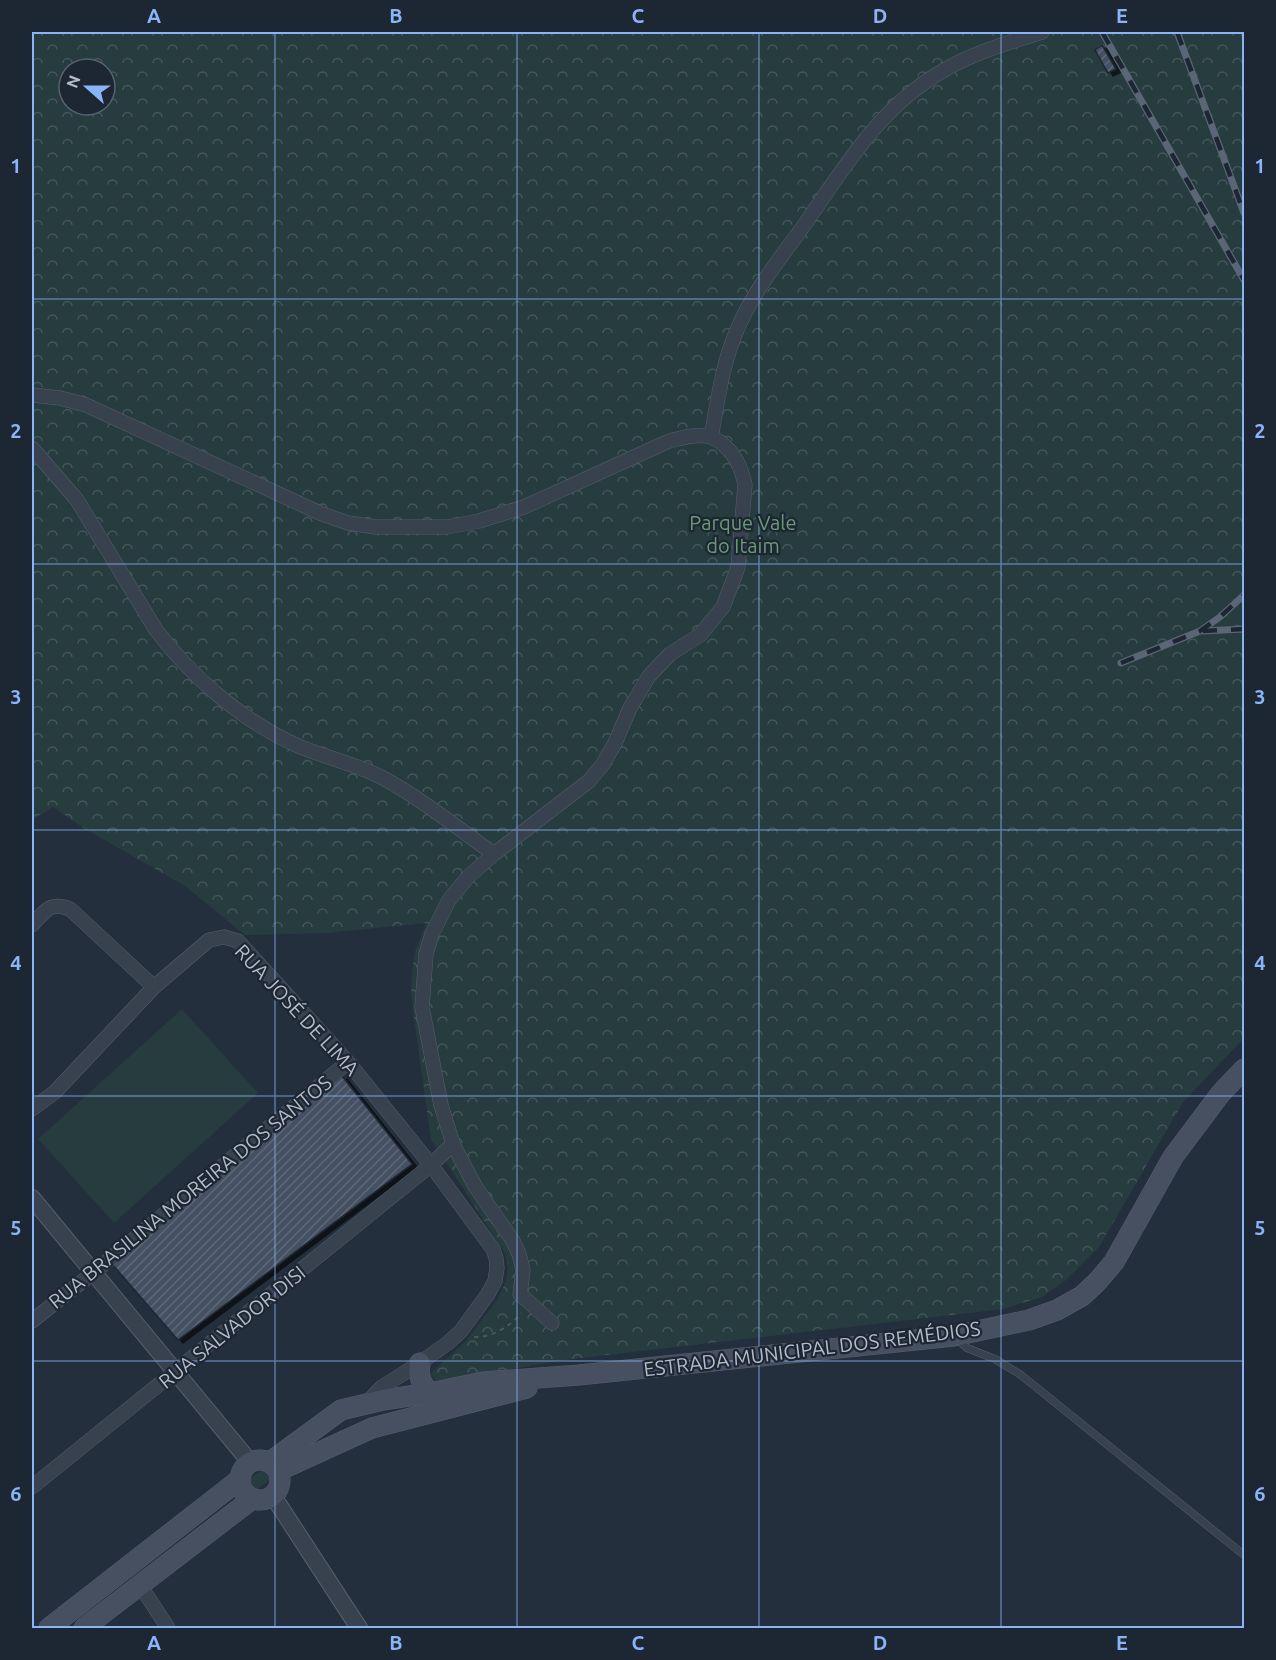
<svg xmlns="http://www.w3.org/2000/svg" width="1276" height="1660" font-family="Ubuntu,sans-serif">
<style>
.green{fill:#263c3f}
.park{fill:url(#park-crowns);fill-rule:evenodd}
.building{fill:url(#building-hatch);stroke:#1f2835;stroke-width:1.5;filter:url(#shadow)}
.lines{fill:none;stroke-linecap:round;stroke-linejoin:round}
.service-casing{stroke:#565f6c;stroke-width:8}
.minor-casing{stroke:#565f6c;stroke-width:15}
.tertiary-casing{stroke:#565f6c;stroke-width:18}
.secondary-casing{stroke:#565f6c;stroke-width:21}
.path{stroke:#44595c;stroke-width:2;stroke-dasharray:4.5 4.5;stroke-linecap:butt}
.service{stroke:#38414e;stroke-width:7}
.minor{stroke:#38414e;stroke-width:14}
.tertiary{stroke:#38414e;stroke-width:16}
.secondary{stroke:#465061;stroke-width:20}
.rail-casing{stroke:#5a6575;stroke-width:7}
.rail{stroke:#1d2633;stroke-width:4.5;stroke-dasharray:14;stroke-linecap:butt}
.grid{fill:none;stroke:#8ab4f8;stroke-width:1.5;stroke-opacity:0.55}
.labels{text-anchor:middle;stroke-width:4.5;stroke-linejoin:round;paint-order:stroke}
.park-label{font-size:20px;fill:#6b9a76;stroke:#1d2633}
.street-label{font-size:20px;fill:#b4bcc9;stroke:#1d2633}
.neatline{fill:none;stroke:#8ab4f8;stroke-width:2}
.grid-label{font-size:20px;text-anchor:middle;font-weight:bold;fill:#8ab4f8}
</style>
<defs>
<pattern id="park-crowns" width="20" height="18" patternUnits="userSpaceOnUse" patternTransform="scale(1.5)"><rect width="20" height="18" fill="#263c3f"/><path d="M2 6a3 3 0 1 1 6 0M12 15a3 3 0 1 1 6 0" fill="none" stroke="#435659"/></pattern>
<pattern id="building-hatch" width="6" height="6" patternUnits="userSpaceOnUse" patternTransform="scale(1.5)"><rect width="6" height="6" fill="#455162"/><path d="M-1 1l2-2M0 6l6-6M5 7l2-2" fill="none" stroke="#5d6877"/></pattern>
<filter id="shadow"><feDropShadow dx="5" dy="3" stdDeviation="0" flood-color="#0009"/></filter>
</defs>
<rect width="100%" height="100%" fill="#242f3e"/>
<g class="green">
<polygon points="182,1009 258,1093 114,1223 38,1139"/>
<polygon points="264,1469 269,1472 270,1480 256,1490 249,1487 248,1481 253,1476"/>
</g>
<path class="park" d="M32,32h1212v1006l-61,64 -84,145 -33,33 -24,17 -39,12 -439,51 -88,15 -38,10 -7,-12 35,-32 31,-41 9,-19 2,-14 -3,-14 -74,-114 -20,-143 1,-24 3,-20 11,-29 -100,10 -81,2 -60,-49 -103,-59 -29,-20 -21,13zM69,69h36v36h-36z"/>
<g class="building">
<polygon points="1102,45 1116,69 1108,73 1095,50"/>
<polygon points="342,1076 412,1164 178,1340 112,1264"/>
</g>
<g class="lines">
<defs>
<polyline id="service" points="958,1340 967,1348 995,1359 1021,1375 1244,1555"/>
<g id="minor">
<path d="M32,395l28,3 26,7 236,109 26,9 28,4h71l32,-6 45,-14 145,-66c13,-3 28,-8 42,-4 1,0 6,4 8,4 16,12 22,25 26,44l-7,82 -15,40 -23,28 -30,19 -21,22 -19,32 -15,35 -12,21 -14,17 -95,73 -26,23 -19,23 -17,34 -6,20 -4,53 19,98 12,39 -22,21 -399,322"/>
<path d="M711,437c7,-36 11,-73 26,-107 15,-36 40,-68 63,-99 41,-58 78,-123 141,-159 31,-19 67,-29 101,-40"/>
<path d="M32,448l45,52 79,130c36,47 85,90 140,115 27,12 58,18 85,32 38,20 78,52 113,77"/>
<path d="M32,925c14,-14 17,-24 38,-16l84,78"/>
<polyline points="32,1109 55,1092 154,987 209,940 224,937 238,941 348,1062 431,1165 493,1249 496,1258 497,1268 495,1281 488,1294 461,1331 448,1343 420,1363 382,1387 366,1404"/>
<polyline points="453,1144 475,1186 513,1241 519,1254 523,1270 520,1294 552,1323"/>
<polyline points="32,1321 93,1273 348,1062"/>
<polyline points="140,1585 168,1628"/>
</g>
<g id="tertiary">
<polyline points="32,1198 250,1462"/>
<polyline points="273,1496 359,1628"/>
</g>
<g id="secondary">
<path d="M420,1363c-2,14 1,20 10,30"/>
<circle cx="260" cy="1480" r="20"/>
<polyline points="270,1462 341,1410 383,1400 430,1393 483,1382 579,1375 954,1336 1029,1320 1057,1310 1082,1296 1097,1282 1114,1262 1173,1157 1221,1093 1244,1069"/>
<polyline points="278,1471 372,1428 527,1388"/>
<polyline points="49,1628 239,1480"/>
<polyline points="84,1628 252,1499"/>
</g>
</defs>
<use href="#service" class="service-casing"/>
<use href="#minor" class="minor-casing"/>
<use href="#tertiary" class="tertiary-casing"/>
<use href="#secondary" class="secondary-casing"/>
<path class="path" d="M474,1337c17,1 37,-11 47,-24"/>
<use href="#service" class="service"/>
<use href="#minor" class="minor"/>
<use href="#tertiary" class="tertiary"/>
<use href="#secondary" class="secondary"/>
<defs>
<g id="rail">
<polyline points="1102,32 1244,280"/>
<polyline points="1177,32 1244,213"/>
<polyline points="1203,631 1244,629"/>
<polyline points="1121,663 1200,631 1220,617 1244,595"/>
</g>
</defs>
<use href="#rail" class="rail-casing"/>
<use href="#rail" class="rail"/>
</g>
<path class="grid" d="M275,32v1596M517,32v1596M759,32v1596M1001,32v1596M32,299h1212M32,564h1212M32,830h1212M32,1096h1212M32,1361h1212"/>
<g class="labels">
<g class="park-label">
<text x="743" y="530">Parque Vale<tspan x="743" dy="23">do Itaim</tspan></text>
</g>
<g class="street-label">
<text transform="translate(297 1010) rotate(47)" y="7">RUA JOSÉ DE LIMA</text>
<text transform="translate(190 1192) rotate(-39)" y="7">RUA BRASILINA MOREIRA DOS SANTOS</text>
<text transform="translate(232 1327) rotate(-39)" y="7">RUA SALVADOR DISI</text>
<text transform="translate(812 1349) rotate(-7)" y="7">ESTRADA MUNICIPAL DOS REMÉDIOS</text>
</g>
</g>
<rect width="1276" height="1660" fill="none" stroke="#1d2633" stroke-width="66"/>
<g transform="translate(87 87) rotate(291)"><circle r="28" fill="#1d2633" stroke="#59626f" stroke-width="1.5"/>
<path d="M0-4.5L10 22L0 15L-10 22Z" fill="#8ab4f8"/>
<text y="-9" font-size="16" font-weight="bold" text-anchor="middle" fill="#b4bcc9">N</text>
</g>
<rect x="33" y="33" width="1210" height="1594" class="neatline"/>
<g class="grid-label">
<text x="154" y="23">A</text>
<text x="396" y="23">B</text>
<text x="638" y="23">C</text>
<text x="880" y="23">D</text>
<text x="1122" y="23">E</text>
<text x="16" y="173">1</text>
<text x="1260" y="173">1</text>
<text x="16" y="438">2</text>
<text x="1260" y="438">2</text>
<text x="16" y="704">3</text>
<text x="1260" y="704">3</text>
<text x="16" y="970">4</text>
<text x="1260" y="970">4</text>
<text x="16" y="1235">5</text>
<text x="1260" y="1235">5</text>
<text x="16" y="1501">6</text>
<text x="1260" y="1501">6</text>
<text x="154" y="1650">A</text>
<text x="396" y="1650">B</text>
<text x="638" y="1650">C</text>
<text x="880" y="1650">D</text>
<text x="1122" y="1650">E</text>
</g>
</svg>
